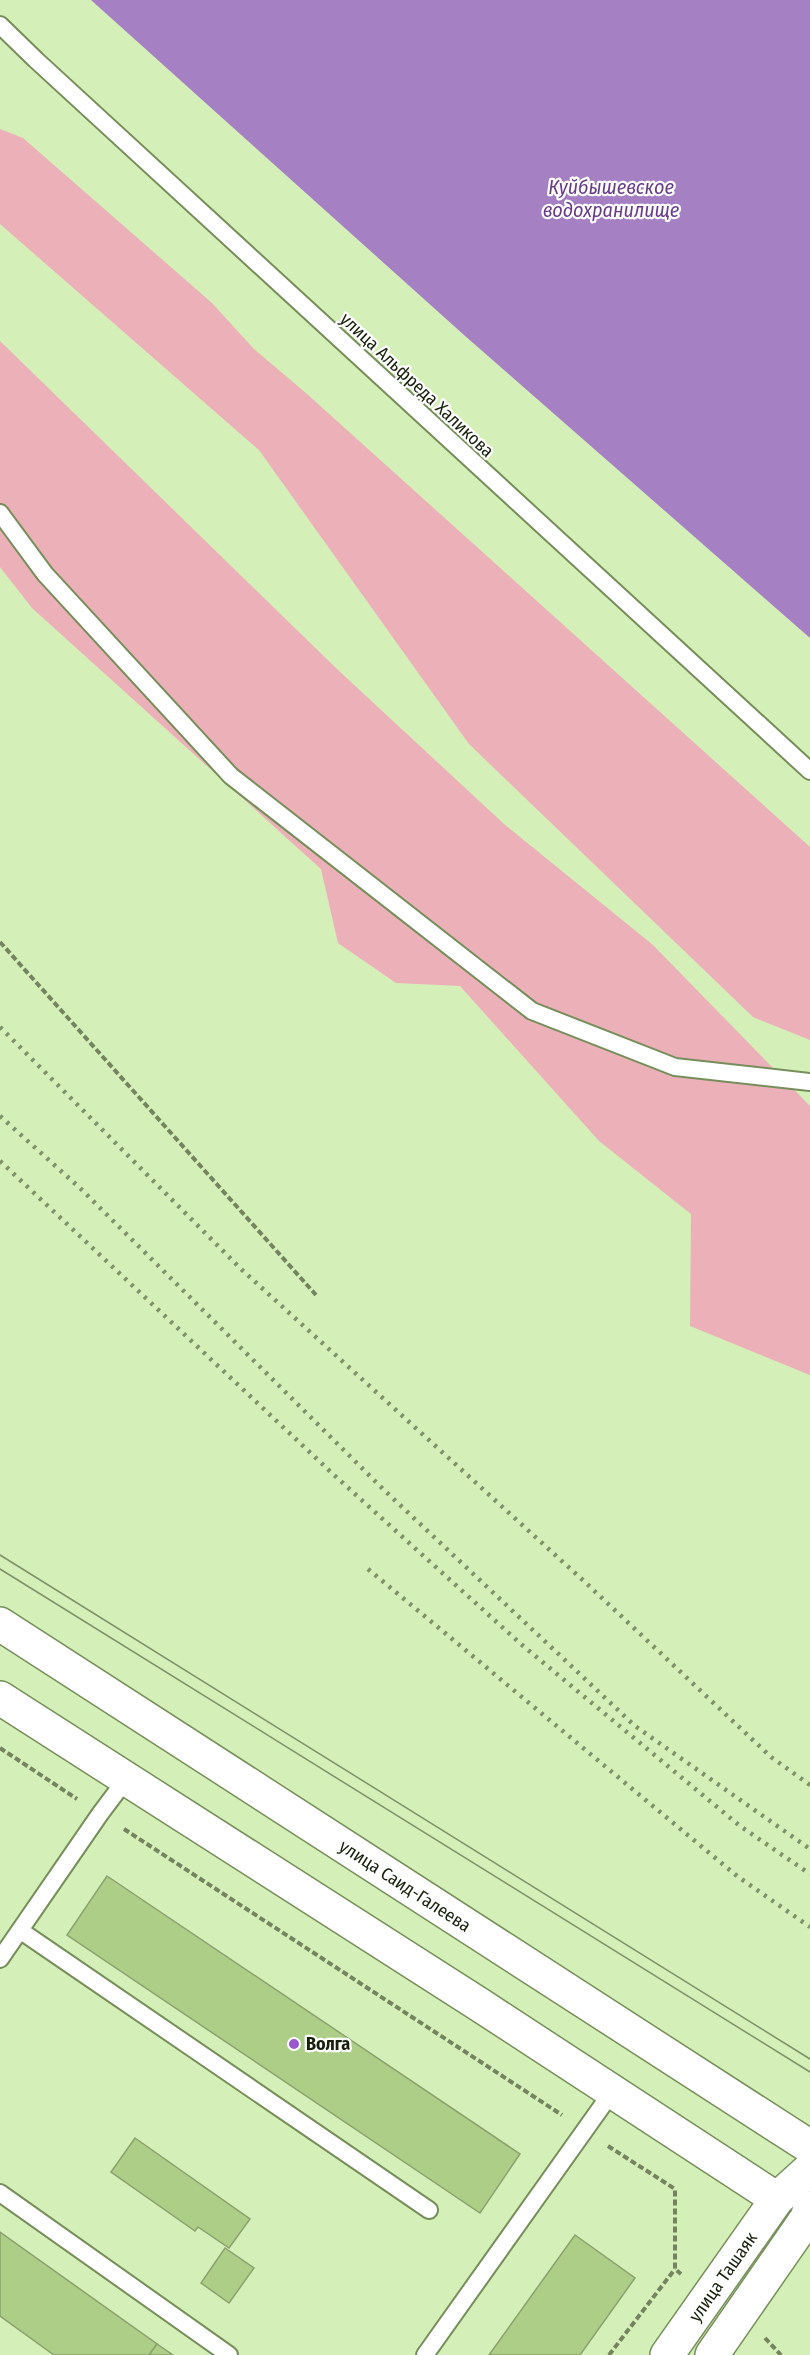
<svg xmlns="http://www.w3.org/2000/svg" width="810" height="2355" font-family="'Fira Sans Condensed',sans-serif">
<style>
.green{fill:#ecb0b9}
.water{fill:#a581c3}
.building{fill:#adce86;stroke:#8aa26d;stroke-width:1.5}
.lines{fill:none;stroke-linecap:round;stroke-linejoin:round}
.lane-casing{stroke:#768e5a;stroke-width:20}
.secondary-casing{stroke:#768e5a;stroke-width:36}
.primary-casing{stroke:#768e5a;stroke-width:36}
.path{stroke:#73845e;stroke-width:4;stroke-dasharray:6 3;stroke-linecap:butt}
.lane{stroke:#fff;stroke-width:16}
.secondary{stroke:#fff;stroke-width:33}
.primary{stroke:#fff;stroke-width:33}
.tram{stroke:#7e9169;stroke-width:1.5}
.rail{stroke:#7e9169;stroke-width:4.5;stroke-dasharray:3 6;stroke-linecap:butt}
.poi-dot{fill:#9b57cd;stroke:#fff;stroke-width:2}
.labels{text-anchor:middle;stroke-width:4.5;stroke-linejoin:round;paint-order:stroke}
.street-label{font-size:18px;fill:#17200b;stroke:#fff}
.poi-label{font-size:18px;font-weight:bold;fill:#17200b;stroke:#fff;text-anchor:start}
.water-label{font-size:20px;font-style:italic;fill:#693b8b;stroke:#fff}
</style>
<rect width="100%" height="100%" fill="#d4efb7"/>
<g class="green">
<polygon points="0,129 23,138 212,303 254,349 307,394 810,847 810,1040 753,1017 469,744 259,450 0,224"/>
<polygon points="0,341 337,669 504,824 653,945 810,1106 810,1375 690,1326 691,1214 599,1141 460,986 396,983 338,943 321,869 32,608 0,567"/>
</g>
<polygon class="water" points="91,0 810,0 810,638 464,335"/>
<g class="building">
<polygon points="107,1876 520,2154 480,2213 67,1935"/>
<polygon points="135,2138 250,2219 229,2248 198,2227 195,2231 111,2172"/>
<polygon points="0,2232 157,2344 149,2355 54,2355 0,2316"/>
<polygon points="575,2235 635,2278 580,2355 489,2355"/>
<polygon points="225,2248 254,2268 229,2303 201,2283"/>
<polygon points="157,2344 173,2355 149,2355"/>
</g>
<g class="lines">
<defs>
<g id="lane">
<polyline points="0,25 36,60 810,771"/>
<polyline points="0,513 45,574 231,776 532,1011 675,1067 810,1082"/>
<polyline points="21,1931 429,2210"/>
<polyline points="0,1959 100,1814 127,1778"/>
<polyline points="0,2193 229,2355"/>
<polyline points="425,2355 612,2092"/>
</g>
<g id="secondary">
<polyline points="0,1624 810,2147"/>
<polyline points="0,1698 480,2005 777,2199"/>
</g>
<g id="primary">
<polyline points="667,2355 777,2199 810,2169"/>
<polyline points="712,2355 807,2218 810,2208"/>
</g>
</defs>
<use href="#lane" class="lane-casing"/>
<use href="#secondary" class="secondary-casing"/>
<use href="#primary" class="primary-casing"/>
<g class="path">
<polyline points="0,942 316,1295"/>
<polyline points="0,1748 77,1799"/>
<polyline points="124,1829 562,2115"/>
<polyline points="608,2146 675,2189 675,2269 681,2274"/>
<polyline points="765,2338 781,2355"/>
<polyline points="609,2355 675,2269"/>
</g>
<use href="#lane" class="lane"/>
<use href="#secondary" class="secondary"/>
<use href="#primary" class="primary"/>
<g class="tram">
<polyline points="0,1555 810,2059"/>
<polyline points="0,1569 810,2072"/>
</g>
<g class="rail">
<polyline points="0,1027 241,1269 586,1583 771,1757 810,1785"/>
<polyline points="0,1116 81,1189 383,1489 635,1726 810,1849"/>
<polyline points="0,1161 334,1475 522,1645 740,1826 810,1874"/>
<polyline points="368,1569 737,1876 810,1927"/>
</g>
</g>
<circle class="poi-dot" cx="294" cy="2044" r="6"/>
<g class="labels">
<g class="street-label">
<text transform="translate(417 385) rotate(43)" y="6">улица Альфреда Халикова</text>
<text transform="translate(405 1886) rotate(33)" y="6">улица Саид-Галеева</text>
<text transform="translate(723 2277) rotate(-55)" y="6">улица Ташаяк</text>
</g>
<g class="poi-label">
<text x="306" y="2050">Волга</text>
</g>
<g class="water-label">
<text x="611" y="194">Куйбышевское<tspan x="611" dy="23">водохранилище</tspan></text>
</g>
</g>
</svg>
